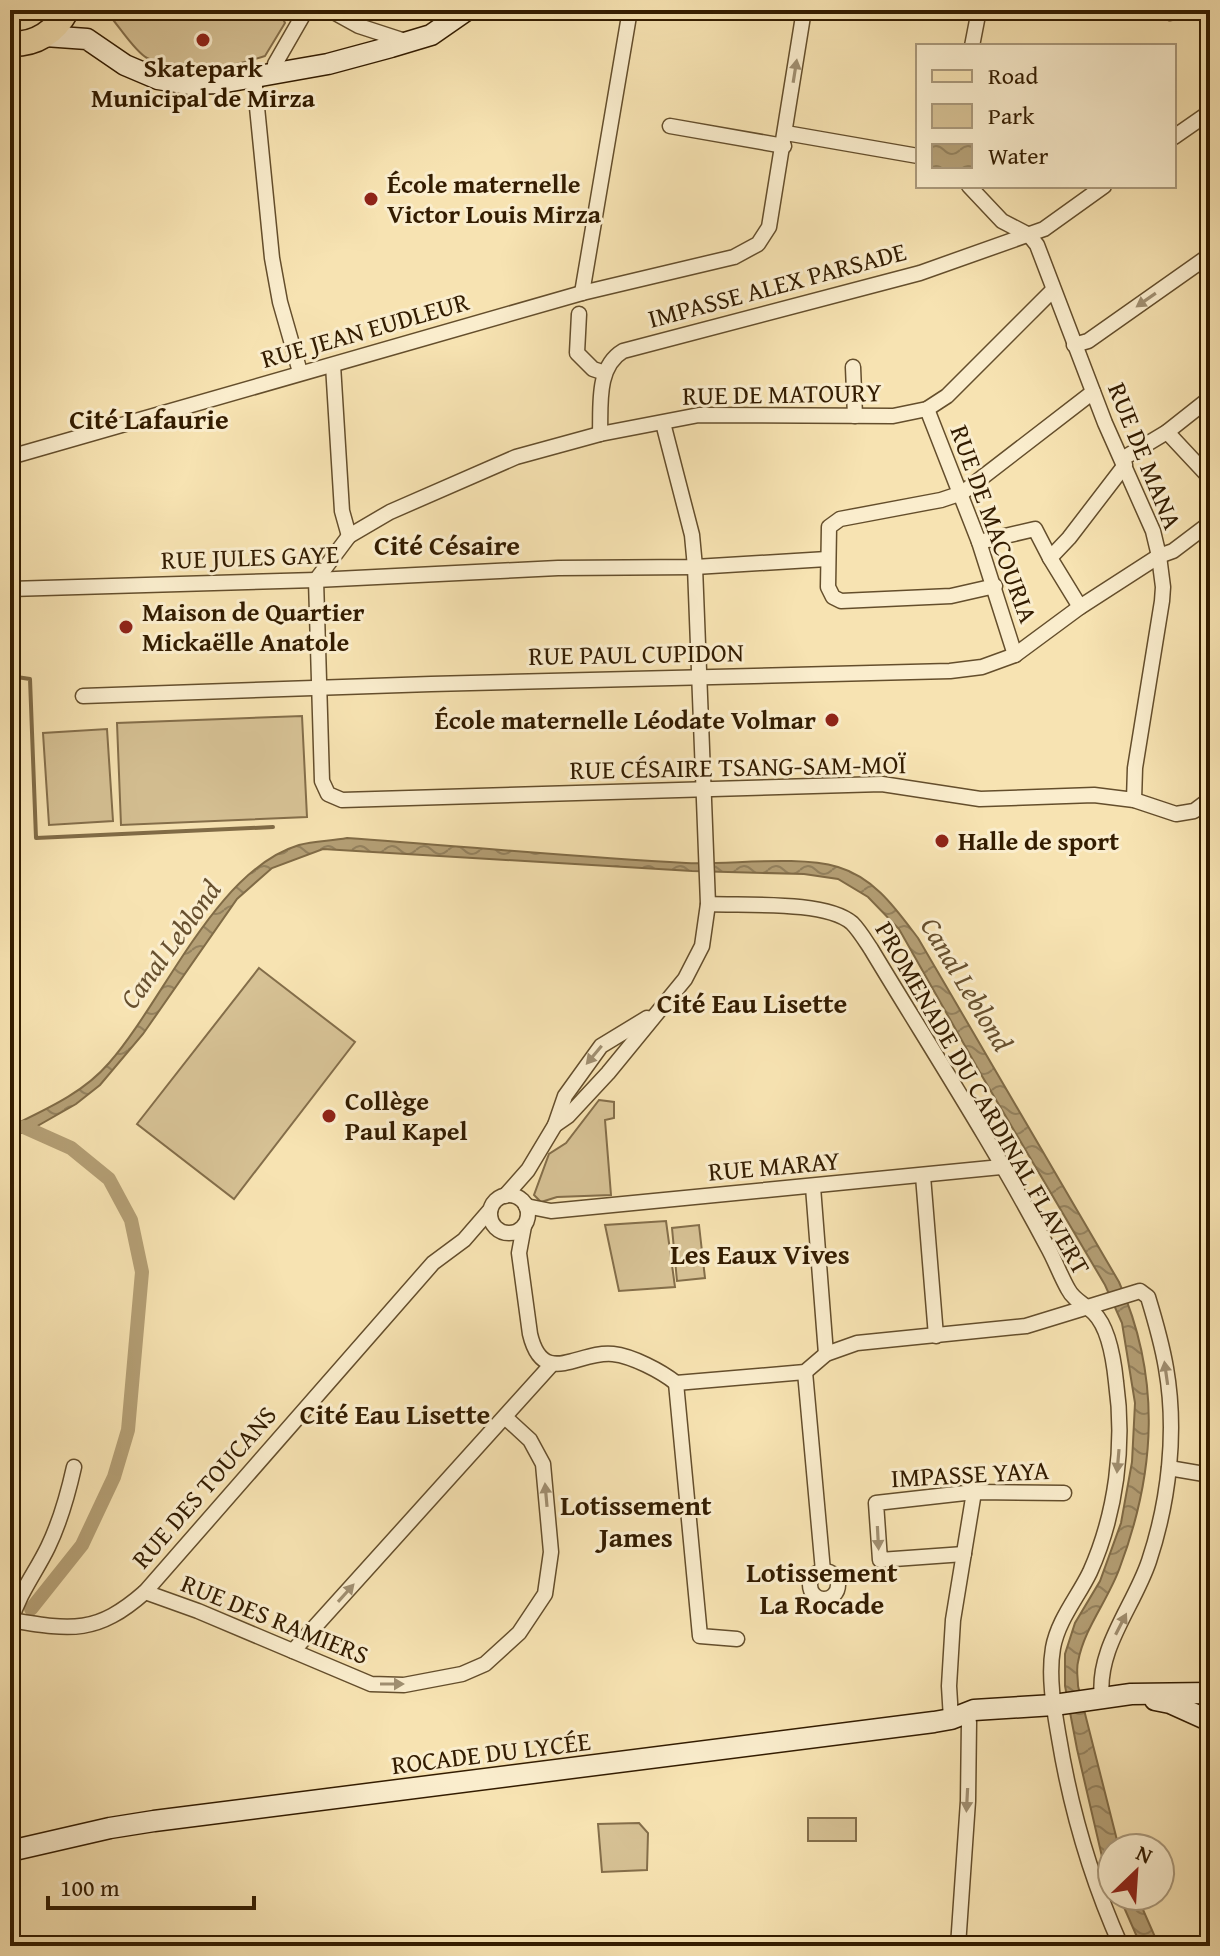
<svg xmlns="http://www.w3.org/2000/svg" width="1220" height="1956" font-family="'Gentium Book Plus',serif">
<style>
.green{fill:#d6c194;stroke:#846e4a;stroke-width:2}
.water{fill:url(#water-waves);stroke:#806b46;stroke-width:2}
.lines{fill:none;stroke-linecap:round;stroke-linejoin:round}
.stream{stroke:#806b46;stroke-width:4}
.canal{stroke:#b49f75;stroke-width:14}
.street-casing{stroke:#644e2c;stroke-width:17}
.secondary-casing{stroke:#331c00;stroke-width:23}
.primary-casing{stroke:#331c00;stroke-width:27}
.street{stroke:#faedcd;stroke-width:14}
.secondary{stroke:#faedcd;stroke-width:20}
.primary{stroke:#f7e3b2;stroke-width:24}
.oneway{fill:#a08f71}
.poi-dot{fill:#8f2418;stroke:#faedcd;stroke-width:3}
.labels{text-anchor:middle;stroke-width:6;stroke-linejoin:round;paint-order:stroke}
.poi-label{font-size:26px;font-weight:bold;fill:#331c00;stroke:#faedcd;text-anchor:start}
.street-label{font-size:26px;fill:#331c00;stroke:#faedcd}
.neighbourhood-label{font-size:28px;font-weight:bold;fill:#331c00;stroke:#faedcd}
.water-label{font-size:28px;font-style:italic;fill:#67502f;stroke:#faedcd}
</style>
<defs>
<pattern id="water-waves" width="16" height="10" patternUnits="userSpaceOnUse" patternTransform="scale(2)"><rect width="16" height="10" fill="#b49f75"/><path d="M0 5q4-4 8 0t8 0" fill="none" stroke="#93815e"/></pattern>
</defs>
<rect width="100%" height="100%" fill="#f7e3b2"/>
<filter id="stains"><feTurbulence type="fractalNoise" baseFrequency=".0025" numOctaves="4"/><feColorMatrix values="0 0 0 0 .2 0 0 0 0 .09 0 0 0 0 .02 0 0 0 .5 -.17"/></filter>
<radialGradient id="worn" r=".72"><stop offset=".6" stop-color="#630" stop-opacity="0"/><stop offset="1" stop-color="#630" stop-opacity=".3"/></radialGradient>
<g class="green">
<path d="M109,10h170l6,13 -20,33c-38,12 -80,22 -118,2 -12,-6 -28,-32 -38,-43z"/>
<polygon points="302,716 307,817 121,825 117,723"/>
<polygon points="107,729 113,821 49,825 43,733"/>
<polygon points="259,968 355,1042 234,1199 137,1124"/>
<polygon points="599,1100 614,1102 614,1118 605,1120 611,1195 557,1197 541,1202 534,1195 549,1154 566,1143"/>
<polygon points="666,1221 675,1287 619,1291 605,1225"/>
<polygon points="699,1225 705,1278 677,1281 672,1228"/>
<rect x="808" y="1818" width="48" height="23"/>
<polygon points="639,1823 648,1833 647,1870 602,1872 598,1824"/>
</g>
<g class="water">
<path d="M347,838c113,8 226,19 339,25 44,2 111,-8 152,4 37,11 58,42 80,71l201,344c42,95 37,189 1,285 -11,32 -36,61 -42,95 -2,7 0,16 0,24l41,162h-7v33l-9,-20 -26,-112 -12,-63v-32l10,-31 25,-42 21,-58 11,-61 3,-59 -13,-80 -17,-38 -123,-209 -83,-147 -31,-32 -30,-18 -34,-5 -112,-3 -369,-22 -51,19 -35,31 -94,135 -43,51 -24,19 -51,29h-15v-10h8c33,-16 67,-32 91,-60 56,-64 107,-193 190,-218 15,-4 32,-4 48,-7z"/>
<polygon points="1119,1896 1137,1896 1159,1946 1141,1946"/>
</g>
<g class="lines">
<polyline class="stream" points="10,676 30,679 36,838 273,827"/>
<polyline class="canal" points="24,1127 71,1148 109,1179 131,1220 142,1272 128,1430 114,1477 82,1545 31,1609"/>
<defs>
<g id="street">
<polyline points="330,10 359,26 405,41"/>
<polyline points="1170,13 1174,10"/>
<polyline points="972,46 979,10"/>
<polyline points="275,73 275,64 306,10"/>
<polyline points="254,77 272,258 280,302 300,372"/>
<polyline points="670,126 784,146"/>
<polyline points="786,133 918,156"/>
<polyline points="1174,137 1210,112"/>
<polyline points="969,186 1002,221 1029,235 1037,245 1105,423 1153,531 1159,556 1163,587 1162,601 1135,768 1134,800"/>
<polyline points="582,293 630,10"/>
<polyline points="579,314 577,353 593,369 605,373"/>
<polyline points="1074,345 1088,341 1210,255"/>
<polyline points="333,365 342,511 349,536"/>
<polyline points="853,367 855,416"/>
<polyline points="927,409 979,542 1015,655"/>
<polyline points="1167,432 1210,478"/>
<path d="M600,434c1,-28 -4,-67 23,-83l297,-78 124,-44 60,-43"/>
<polyline points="10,457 582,293 734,257 758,244 769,227 804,10"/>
<polyline points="1122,459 1167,432 1210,398"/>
<polyline points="979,542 1035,529 1050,558"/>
<polyline points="316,580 322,781 328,794 342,800 882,784 980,799 1094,795 1134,800 1176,814 1194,811 1210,799"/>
<polyline points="316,580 349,536 390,512 516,457 600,434 699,415 893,416 927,409 947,396 1052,291"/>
<polyline points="995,586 951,596 841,601 833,597 828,587 829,527 840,519 941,500 962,493 1093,392"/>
<polyline points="10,589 316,580 558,568 695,567 827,559"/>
<polyline points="1080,607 1050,558 1069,538 1125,465"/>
<polyline points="83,696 431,684 950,671 982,667 1015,655 1080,607 1159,556 1173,551 1210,523"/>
<path d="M708,904c36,2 117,-4 144,19 7,7 13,17 19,26 59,98 122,195 176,297 8,14 13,29 21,43 6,12 17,15 26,24 15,15 20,49 22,69 9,63 0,132 -26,190 -12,25 -32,48 -37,76 -5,29 1,61 6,90 12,73 32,141 62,208"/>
<polyline points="555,1125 565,1096 601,1046 647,1018"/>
<polyline points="923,1176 936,1336"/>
<polyline points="813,1187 826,1354"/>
<circle cx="509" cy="1214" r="19"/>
<polyline points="505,1196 528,1170 555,1125 568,1116 608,1073 685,979 702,946 708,904 695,567 692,535 663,423"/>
<polyline points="526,1206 551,1211 1001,1167"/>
<path d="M524,1226l-5,27 11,81c13,55 49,16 83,20 19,2 48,17 63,29"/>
<polyline points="805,1372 823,1571"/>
<path d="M676,1383l129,-11 21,-18 31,-11 169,-17 114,-35 8,6c7,23 14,47 18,71 11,63 3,133 -17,193 -15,45 -53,88 -47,137"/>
<polyline points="676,1383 700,1636 737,1639"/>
<polyline points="1169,1468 1210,1475"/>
<polyline points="964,1554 880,1560 876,1503 974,1492 1064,1493"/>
<circle cx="824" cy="1585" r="14"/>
<polyline points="145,1592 198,1611 371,1684 404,1685 462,1674 485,1664 519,1633 545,1594 551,1552 543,1464 530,1440 506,1418"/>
<path d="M10,1620c61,10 86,15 135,-28l288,-329 31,-23 26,-30"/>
<path d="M11,1621c8,-28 25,-49 37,-74 12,-25 20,-53 26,-80"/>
<polyline points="293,1651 552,1364"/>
<polyline points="951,1719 949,1686 953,1620 974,1492"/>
<polyline points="958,1946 968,1801 969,1722"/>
</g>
<g id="secondary">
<polyline points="45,36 87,39 125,65 158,79 190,84 220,83 328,64 391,47 431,35 467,10"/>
<polyline points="1155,1700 1170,1703 1210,1721"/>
<polyline points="10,1851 110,1828 154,1821 934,1722 951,1719 974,1710 1054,1705 1131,1694 1210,1693"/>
</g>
<path id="primary" d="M10,44c26,1 45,-12 57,-34"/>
</defs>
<use href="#street" class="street-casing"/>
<use href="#secondary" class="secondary-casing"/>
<use href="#primary" class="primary-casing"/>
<use href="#street" class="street"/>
<use href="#secondary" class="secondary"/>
<use href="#primary" class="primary"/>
</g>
<defs><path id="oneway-solid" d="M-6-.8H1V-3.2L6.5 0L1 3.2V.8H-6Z" transform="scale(2)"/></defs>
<g class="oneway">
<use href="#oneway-solid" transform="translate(795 71) rotate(-81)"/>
<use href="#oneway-solid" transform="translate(1146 300) rotate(145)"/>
<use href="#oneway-solid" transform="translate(594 1055) rotate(130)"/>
<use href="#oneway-solid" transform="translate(1166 1373) rotate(-98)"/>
<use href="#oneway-solid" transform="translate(1118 1461) rotate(95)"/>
<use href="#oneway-solid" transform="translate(546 1495) rotate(-95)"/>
<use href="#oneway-solid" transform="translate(878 1538) rotate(87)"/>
<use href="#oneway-solid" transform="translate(346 1593) rotate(-48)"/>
<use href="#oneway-solid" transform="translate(1121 1624) rotate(-63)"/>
<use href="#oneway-solid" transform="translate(392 1684)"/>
<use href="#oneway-solid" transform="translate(967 1800) rotate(93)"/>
</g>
<g class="poi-dot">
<circle cx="203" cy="40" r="8"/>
<circle cx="371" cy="199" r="8"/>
<circle cx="126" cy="627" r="8"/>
<circle cx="832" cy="720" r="8"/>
<circle cx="942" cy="841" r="8"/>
<circle cx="329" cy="1116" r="8"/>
</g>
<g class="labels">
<g class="poi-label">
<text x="203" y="77" text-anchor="middle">Skatepark<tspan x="203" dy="30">Municipal de Mirza</tspan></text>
<text x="387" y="193">École maternelle<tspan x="387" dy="30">Victor Louis Mirza</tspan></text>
<text x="142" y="621">Maison de Quartier<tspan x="142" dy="30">Mickaëlle Anatole</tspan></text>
<text x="816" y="729" text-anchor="end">École maternelle Léodate Volmar</text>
<text x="958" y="850">Halle de sport</text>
<text x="345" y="1110">Collège<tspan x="345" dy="30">Paul Kapel</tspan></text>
</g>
<g class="street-label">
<text transform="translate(777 285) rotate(-15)" y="9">IMPASSE ALEX PARSADE</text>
<text transform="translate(365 330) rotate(-16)" y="9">RUE JEAN EUDLEUR</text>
<text transform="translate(782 394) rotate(-1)" y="9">RUE DE MATOURY</text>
<text transform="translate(1145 456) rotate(68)" y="9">RUE DE MANA</text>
<text transform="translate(994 524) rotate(70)" y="9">RUE DE MACOURIA</text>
<text transform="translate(250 557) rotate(-2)" y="9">RUE JULES GAYE</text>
<text transform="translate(636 654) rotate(-1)" y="9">RUE PAUL CUPIDON</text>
<text transform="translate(738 767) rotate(-1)" y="9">RUE CÉSAIRE TSANG-SAM-MOÏ</text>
<text transform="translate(983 1098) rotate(60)" y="9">PROMENADE DU CARDINAL FLAVERT</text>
<text transform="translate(774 1166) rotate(-5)" y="9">RUE MARAY</text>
<text transform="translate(970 1474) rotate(-3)" y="9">IMPASSE YAYA</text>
<text transform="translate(204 1487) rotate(-49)" y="9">RUE DES TOUCANS</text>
<text transform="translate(275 1619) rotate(22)" y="9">RUE DES RAMIERS</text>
<text transform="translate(491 1753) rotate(-7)" y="9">ROCADE DU LYCÉE</text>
</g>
<g class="neighbourhood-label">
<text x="149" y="429">Cité Lafaurie</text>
<text x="447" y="555">Cité Césaire</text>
<text x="752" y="1013">Cité Eau Lisette</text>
<text x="760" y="1264">Les Eaux Vives</text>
<text x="395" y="1424">Cité Eau Lisette</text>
<text x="636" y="1515">Lotissement<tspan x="636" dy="32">James</tspan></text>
<text x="822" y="1582">Lotissement<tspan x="822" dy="32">La Rocade</tspan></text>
</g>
<g class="water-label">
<text transform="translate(170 944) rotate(-54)" y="10">Canal Leblond</text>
<text transform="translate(967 984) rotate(59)" y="10">Canal Leblond</text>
</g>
</g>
<rect width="1220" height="1956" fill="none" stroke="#f7e3b2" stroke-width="40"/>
<rect x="12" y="12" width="1196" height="1932" fill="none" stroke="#331c00" stroke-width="4"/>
<rect x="20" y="20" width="1180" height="1916" fill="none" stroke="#331c00" stroke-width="2"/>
<rect x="916" y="44" width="260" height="144" fill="#faedcd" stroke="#aa997b" stroke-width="2"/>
<rect x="932" y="70" width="40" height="12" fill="#f7e3b2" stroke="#aa997b" stroke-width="2"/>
<text x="988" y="84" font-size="24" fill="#331c00">Road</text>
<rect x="932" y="104" width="40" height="24" fill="#d6c194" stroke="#aa997b" stroke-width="2"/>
<text x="988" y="124" font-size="24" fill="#331c00">Park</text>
<rect x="932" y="144" width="40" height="24" fill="url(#water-waves)" stroke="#aa997b" stroke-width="2"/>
<text x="988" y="164" font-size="24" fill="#331c00">Water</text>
<g transform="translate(1136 1872) rotate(25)"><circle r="38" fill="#faedcd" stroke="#aa997b" stroke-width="2"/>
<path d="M0-6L14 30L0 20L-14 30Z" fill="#8f2418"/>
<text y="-12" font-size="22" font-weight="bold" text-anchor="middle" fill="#331c00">N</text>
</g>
<path d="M48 1896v12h206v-12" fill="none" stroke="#331c00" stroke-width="4"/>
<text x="60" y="1896" font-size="24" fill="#331c00" stroke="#faedcd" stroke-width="6" paint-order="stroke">100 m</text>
<rect width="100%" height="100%" filter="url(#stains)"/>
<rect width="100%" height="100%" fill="url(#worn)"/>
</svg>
